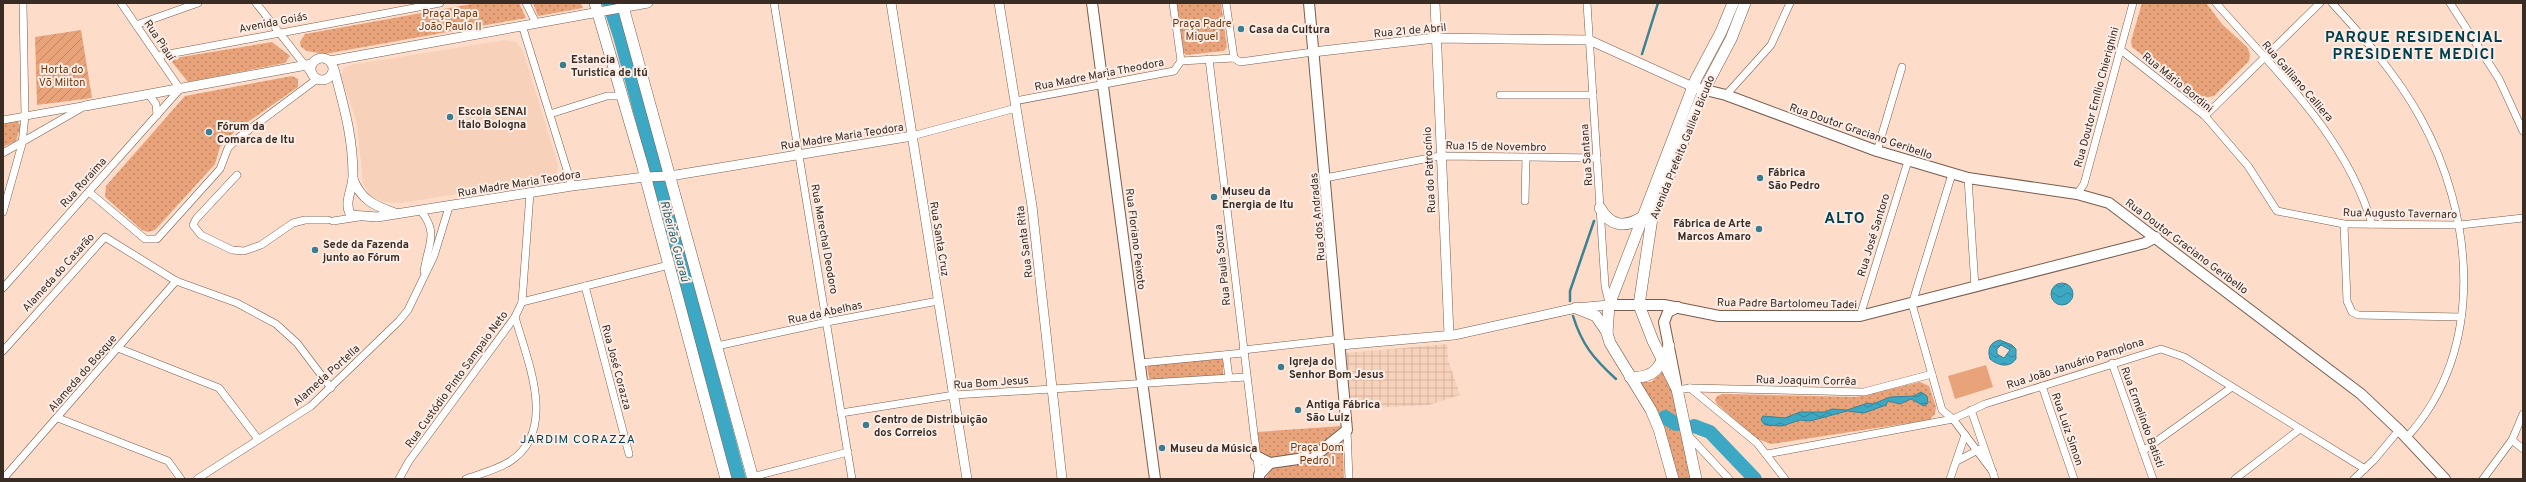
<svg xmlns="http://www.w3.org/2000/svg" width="2526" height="482" font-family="Overpass,sans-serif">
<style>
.built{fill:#f7d1ba}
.industrial{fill:url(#industrial-grid)}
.grass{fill:url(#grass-dots)}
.garden{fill:url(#garden-furrows)}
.pitch{fill:#e9a37a}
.water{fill:url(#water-waves);stroke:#3b8394;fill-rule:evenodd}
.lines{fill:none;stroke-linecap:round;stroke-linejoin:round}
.stream{stroke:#3b8394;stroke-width:2.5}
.river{stroke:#3ca8c3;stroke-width:14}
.minor-casing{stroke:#785d4d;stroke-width:8}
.tertiary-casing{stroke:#785d4d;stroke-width:10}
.secondary-casing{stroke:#785d4d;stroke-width:12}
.primary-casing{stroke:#785d4d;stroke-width:12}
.minor{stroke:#fff;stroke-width:7}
.tertiary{stroke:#fff;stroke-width:9}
.secondary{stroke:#fff;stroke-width:10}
.primary{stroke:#fff;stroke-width:11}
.poi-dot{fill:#3b7d8e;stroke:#fceee7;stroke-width:1.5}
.labels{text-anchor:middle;stroke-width:4;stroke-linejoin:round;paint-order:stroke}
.park-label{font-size:11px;fill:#70370d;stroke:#fceee7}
.street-label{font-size:11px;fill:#382c25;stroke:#fceee7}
.poi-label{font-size:11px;font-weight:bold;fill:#382c25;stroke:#fceee7;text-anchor:start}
.water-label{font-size:12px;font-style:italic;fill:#26606f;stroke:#fceee7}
.neighbourhood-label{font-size:12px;letter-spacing:1px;fill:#023f4d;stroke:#fceee7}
.district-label{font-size:15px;font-weight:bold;letter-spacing:1px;fill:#023f4d;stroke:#fceee7}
</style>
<defs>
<pattern id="industrial-grid" width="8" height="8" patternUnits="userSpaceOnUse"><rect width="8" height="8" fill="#f7d1ba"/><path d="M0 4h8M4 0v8" fill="none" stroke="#d4b4a0"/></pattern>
<pattern id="grass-dots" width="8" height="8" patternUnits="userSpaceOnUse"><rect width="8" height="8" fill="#e9a37a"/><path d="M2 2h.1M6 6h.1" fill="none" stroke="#be8564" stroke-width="1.8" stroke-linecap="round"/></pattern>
<pattern id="garden-furrows" width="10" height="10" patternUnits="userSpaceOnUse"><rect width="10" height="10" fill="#e9a37a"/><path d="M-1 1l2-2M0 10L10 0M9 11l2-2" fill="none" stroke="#be8564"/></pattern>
<pattern id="water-waves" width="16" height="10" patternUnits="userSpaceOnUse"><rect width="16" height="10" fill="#3ca8c3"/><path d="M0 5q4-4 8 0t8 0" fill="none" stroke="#33899e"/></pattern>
</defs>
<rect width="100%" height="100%" fill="#fdddca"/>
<polygon class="built" points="505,40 516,42 523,51 558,165 557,175 549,180 401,203 385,202 371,197 363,183 357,123 341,76 344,68 350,65"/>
<polygon class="industrial" points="1447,344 1448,360 1460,395 1429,405 1350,409 1346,353"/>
<g class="grass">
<polygon points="477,3 519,3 526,18 325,54 307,51 301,47 300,42 305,34"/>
<polygon points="533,3 580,3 583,8 538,16"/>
<polygon points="1176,3 1221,3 1227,47 1224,51 1186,55 1182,51"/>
<polygon points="2142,3 2206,3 2222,24 2248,48 2250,55 2249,61 2214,96 2199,99 2132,47 2131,41"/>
<polygon points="272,42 290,56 285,63 188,82 172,62 175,58"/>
<polygon points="292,76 298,79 298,87 235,131 220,147 215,164 155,230 148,232 142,230 105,197 106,186 185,96"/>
<polygon points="3,121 17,121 21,126 16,141 3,147"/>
<polygon points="1221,358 1223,359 1223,376 1150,381 1147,368 1149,365"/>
<polygon points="1664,371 1673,391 1693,479 1677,479 1663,423 1640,382 1651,382"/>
<polygon points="1920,382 1929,386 1936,407 1935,414 1929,420 1771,444 1755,438 1717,404 1715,400 1717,396 1723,394 1856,397"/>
<polygon points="1342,426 1344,479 1265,479 1272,469 1271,458 1260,453 1257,432"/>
</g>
<polygon class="garden" points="81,30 92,98 37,105 35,37"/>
<polygon class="pitch" points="1986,365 1993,387 1955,399 1948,376"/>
<g class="water">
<circle cx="2062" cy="294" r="11"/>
<path d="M2000,340l12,5 4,4v10c-7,10 -19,6 -26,0 -3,-10 0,-17 10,-19zM2001,345l9,5 -6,8 -7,-4v-5z"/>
<polygon points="1921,392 1927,396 1928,403 1924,406 1911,399 1900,404 1888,401 1886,405 1864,413 1847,411 1810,421 1800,420 1782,426 1765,425 1761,420 1763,416 1785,418 1800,412 1825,412 1832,409 1847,410 1868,403 1873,404 1890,397 1914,396"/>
</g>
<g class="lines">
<g class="stream">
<polyline points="1642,54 1658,3"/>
<polyline points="1570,301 1570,291 1594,221"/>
<path d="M1573,316c9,29 21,43 43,63"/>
</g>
<g class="river">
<polyline points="609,3 620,36 739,479"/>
<polyline points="1665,417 1676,424"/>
<polyline points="1694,426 1710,432 1755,479"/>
</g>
<defs>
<g id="minor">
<polyline points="256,3 311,73"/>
<polyline points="526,3 536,23"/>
<polyline points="774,3 852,479"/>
<polyline points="1173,3 1181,61"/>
<polyline points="1226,3 1234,58"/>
<polyline points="1587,3 1605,286 1609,303"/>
<path d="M2216,3c60,69 129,131 156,221"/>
<path d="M2332,3c33,36 64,71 88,114 54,97 67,233 -13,320"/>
<polyline points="2450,3 2499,79 2523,131"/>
<polyline points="136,25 198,3"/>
<polyline points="522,25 572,186"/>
<polyline points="2121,50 2205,116 2248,166 2277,211 2344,224 2460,225 2523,218"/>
<polyline points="158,56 440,3"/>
<polyline points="1234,58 1240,62 1313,52"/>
<polyline points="1209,59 1259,475"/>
<polyline points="1181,61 1234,58"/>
<polyline points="149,95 156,104 157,115"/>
<polyline points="1500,95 1593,95"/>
<polyline points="1726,95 1771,45 1790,3"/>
<polyline points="1015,101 1174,71 1181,61"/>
<polyline points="550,114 607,96 623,96"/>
<polyline points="2205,116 2320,3"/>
<polyline points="3,120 82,106"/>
<polyline points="912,136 1016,108"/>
<polyline points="1877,151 1902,67"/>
<polyline points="3,153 85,106"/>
<polyline points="1952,174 1912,304 1942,410 1953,419 1993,472"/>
<polyline points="237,175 196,219 193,225 201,235 232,250 244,251 261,245 293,223 305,220 328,220"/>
<polyline points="1325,178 1440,156 1597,158"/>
<polyline points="1968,178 1975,287"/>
<polyline points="89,192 145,239 157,239 220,169 228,148 238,138 317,79"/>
<polyline points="2077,194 2084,184 2133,3"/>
<polyline points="1525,201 1526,157"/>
<path d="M421,211c18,23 7,33 3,60"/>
<polyline points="3,212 22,144 25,116 23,3"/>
<polyline points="333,221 359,217"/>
<polyline points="2344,224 2347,301 2352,312 2358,315 2461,317"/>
<polyline points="585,286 629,454"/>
<polyline points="3,288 180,89 121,3"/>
<polyline points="522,302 669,265"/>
<polyline points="1860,316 1908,161"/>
<polyline points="717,346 827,322 938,301"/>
<polyline points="118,348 219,388 258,439"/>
<polyline points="1243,350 1340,339"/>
<polyline points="3,351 105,237 176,281 237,303 276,324 297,343 331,388"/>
<polyline points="1226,355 1229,378"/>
<polyline points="1140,363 1243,353"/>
<polyline points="2112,363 2153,479"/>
<polyline points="2042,386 2074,479"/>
<polyline points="1690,388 1757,443 1785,479"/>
<polyline points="1677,390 1690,388 1864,392 1932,374"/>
<polyline points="1971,410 1995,479"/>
<polyline points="841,413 954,395 1246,377"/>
<polyline points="58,418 168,461 181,479"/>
<polyline points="1347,430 1349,479"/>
<polyline points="1688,435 1729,479"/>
<polyline points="2512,440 2523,449"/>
<polyline points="2143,451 2232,387"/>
<polyline points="1767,454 1953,419 1985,404 2161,349 2184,357 2365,469"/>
<polyline points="1957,461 1980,449"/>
<polyline points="752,477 848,452"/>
<polyline points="3,479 176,281"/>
<polyline points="197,479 311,406 399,321 408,310 434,256 449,207"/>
<polyline points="399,479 409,461 515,317 522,302 530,193"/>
<path d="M466,479c14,-5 30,-9 43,-17 50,-31 18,-102 6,-145"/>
<polyline points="1950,479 1965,435"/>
<polyline points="2235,479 2300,429"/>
<polyline points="2354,479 2374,460 2399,430"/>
<polyline points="2483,479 2512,440 2523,414"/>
</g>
<g id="tertiary">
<polyline points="891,3 967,479"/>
<polyline points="999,3 1032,206 1062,479"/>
<polyline points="1435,3 1449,335"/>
<polyline points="1313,52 1435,38 1589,40 1693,87"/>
<circle cx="322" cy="69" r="11"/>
<polyline points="330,61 648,3"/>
<path d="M334,69c10,38 19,68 19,107 0,13 -10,27 -2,39l26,2 195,-31 73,-9 25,-1 242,-40"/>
<polyline points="85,106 312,64"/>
<path d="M353,179c8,21 22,27 42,34"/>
<polyline points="1340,345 1454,335 1576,308 1609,305"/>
</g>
<g id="secondary">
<polyline points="1092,3 1155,479"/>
<polyline points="1693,87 1726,95 1877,151 1968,178 2077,194 2109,203 2361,394 2399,430 2445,479"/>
<polyline points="1609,305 1664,305 1719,316 1860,316 2145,243 2156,237"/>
<polyline points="1676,383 1664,322 1668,312 1678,307"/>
<polyline points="1256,456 1270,463"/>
<polyline points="1259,479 1259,475 1270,463 1298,459 1321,451 1347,430 1309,3"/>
</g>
<g id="primary">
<polyline points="595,3 642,164 726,479"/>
<polyline points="622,3 753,479"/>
<path d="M1600,208c10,18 24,20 41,10"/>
<polyline points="1576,308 1596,316 1607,332"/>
<path d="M1630,377c25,2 30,-10 39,-31"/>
<polyline points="1673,479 1659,429 1651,410 1610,343 1607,333 1609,305 1696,79 1721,32 1733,3"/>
<polyline points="1696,479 1677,389 1653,341 1639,305 1652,218 1704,90 1731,39 1745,3"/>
</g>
</defs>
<use href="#minor" class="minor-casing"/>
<use href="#tertiary" class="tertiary-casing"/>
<use href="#secondary" class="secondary-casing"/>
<use href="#primary" class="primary-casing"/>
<use href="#minor" class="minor"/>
<use href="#tertiary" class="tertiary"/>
<use href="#secondary" class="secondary"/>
<use href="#primary" class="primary"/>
</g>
<g class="poi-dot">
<circle cx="1241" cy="29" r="4"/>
<circle cx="563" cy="65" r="4"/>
<circle cx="450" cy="117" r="4"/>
<circle cx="209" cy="132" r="4"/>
<circle cx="1760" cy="178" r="4"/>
<circle cx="1214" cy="197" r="4"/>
<circle cx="1759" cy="229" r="4"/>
<circle cx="315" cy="250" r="4"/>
<circle cx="1281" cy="367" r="4"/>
<circle cx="1298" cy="410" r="4"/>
<circle cx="866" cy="425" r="4"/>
<circle cx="1162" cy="448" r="4"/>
</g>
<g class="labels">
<g class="park-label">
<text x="450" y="17">Praça Papa<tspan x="450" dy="13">João Paulo II</tspan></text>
<text x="1202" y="27">Praça Padre<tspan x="1202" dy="13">Miguel</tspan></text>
<text x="62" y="73">Horta do<tspan x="62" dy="13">Võ Milton</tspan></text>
<text x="1317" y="451">Praça Dom<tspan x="1317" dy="13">Pedro I</tspan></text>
</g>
<g class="street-label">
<text transform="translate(273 22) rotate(-11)" y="4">Avenida Goiás</text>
<text transform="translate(1410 30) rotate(-5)" y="4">Rua 21 de Abril</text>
<text transform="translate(160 40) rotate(56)" y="4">Rua Piauí</text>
<text transform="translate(1099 74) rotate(-11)" y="4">Rua Madre Maria Theodora</text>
<text transform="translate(2298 81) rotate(49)" y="4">Rua Galliano Calliera</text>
<text transform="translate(2178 82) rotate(39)" y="4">Rua Mário Bordini</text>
<text transform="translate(2096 97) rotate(-75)" y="4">Rua Doutor Emílio Chierighini</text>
<text transform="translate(1861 131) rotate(19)" y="4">Rua Doutor Graciano Geribello</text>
<text transform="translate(842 136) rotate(-9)" y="4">Rua Madre Maria Teodora</text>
<text transform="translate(1496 146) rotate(1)" y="4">Rua 15 de Novembro</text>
<text transform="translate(1682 147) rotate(-68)" y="4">Avenida Prefeito Galileu Bicudo</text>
<text transform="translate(1586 155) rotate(-94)" y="4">Rua Santana</text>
<text transform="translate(1429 170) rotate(-93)" y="4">Rua do Patrocínio</text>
<text transform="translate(83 182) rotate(-48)" y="4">Rua Roraima</text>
<text transform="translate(519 183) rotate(-9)" y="4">Rua Madre Maria Teodora</text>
<text transform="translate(2400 213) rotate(1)" y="4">Rua Augusto Tavernaro</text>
<text transform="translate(1317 217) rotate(-95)" y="4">Rua dos Andradas</text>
<text transform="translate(1873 235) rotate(-73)" y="4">Rua José Santoro</text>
<text transform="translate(825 239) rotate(80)" y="4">Rua Marechal Deodoro</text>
<text transform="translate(940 239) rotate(81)" y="4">Rua Santa Cruz</text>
<text transform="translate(1136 239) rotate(83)" y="4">Rua Floriano Peixoto</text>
<text transform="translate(1024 242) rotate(-97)" y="4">Rua Santa Rita</text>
<text transform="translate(2187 246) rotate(37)" y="4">Rua Doutor Graciano Geribello</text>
<text transform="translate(1222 265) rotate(-96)" y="4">Rua Paula Souza</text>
<text transform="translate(58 272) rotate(-48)" y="4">Alameda do Casarão</text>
<text transform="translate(1787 303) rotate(1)" y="4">Rua Padre Bartolomeu Tadei</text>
<text transform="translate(825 312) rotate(-12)" y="4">Rua da Abelhas</text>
<text transform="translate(2075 363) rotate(-18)" y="4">Rua João Januário Pamplona</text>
<text transform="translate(617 367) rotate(75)" y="4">Rua José Corazza</text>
<text transform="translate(82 373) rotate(-49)" y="4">Alameda do Bosque</text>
<text transform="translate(326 375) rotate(-42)" y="4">Alameda Portella</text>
<text transform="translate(456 379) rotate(-54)" y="4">Rua Custódio Pinto Sampaio Neto</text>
<text transform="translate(1806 380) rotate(1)" y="4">Rua Joaquim Corrêa</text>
<text transform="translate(991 382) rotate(-4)" y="4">Rua Bom Jesus</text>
<text transform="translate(2143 417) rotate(70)" y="4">Rua Ermelindo Batisti</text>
<text transform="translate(2068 429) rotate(71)" y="4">Rua Luiz Simon</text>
</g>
<g class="poi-label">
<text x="1249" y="33">Casa da Cultura</text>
<text x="571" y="63">Estancia<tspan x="571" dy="13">Turistica de Itú</tspan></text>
<text x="458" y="115">Escola SENAI<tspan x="458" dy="13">Italo Bologna</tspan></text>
<text x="217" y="130">Fórum da<tspan x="217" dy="13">Comarca de Itu</tspan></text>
<text x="1768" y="176">Fábrica<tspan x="1768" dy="13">São Pedro</tspan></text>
<text x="1222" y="195">Museu da<tspan x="1222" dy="13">Energia de Itu</tspan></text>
<text x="1751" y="227" text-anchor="end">Fábrica de Arte<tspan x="1751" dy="13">Marcos Amaro</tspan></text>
<text x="323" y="248">Sede da Fazenda<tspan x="323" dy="13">junto ao Fórum</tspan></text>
<text x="1289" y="365">Igreja do<tspan x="1289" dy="13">Senhor Bom Jesus</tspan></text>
<text x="1306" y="408">Antiga Fábrica<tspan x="1306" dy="13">São Luiz</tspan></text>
<text x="874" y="423">Centro de Distribuição<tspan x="874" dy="13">dos Correios</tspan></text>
<text x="1170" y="452">Museu da Música</text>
</g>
<g class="water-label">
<text transform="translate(675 241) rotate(75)" y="4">Ribeirão Guaraú</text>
</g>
<g class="neighbourhood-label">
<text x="578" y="443">JARDIM CORAZZA</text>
</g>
<g class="district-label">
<text x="2414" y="42">PARQUE RESIDENCIAL<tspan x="2414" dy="17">PRESIDENTE MEDICI</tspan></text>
<text x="1845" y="223">ALTO</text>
</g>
</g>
<rect width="2526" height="482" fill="none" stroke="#382c25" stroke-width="8"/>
</svg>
